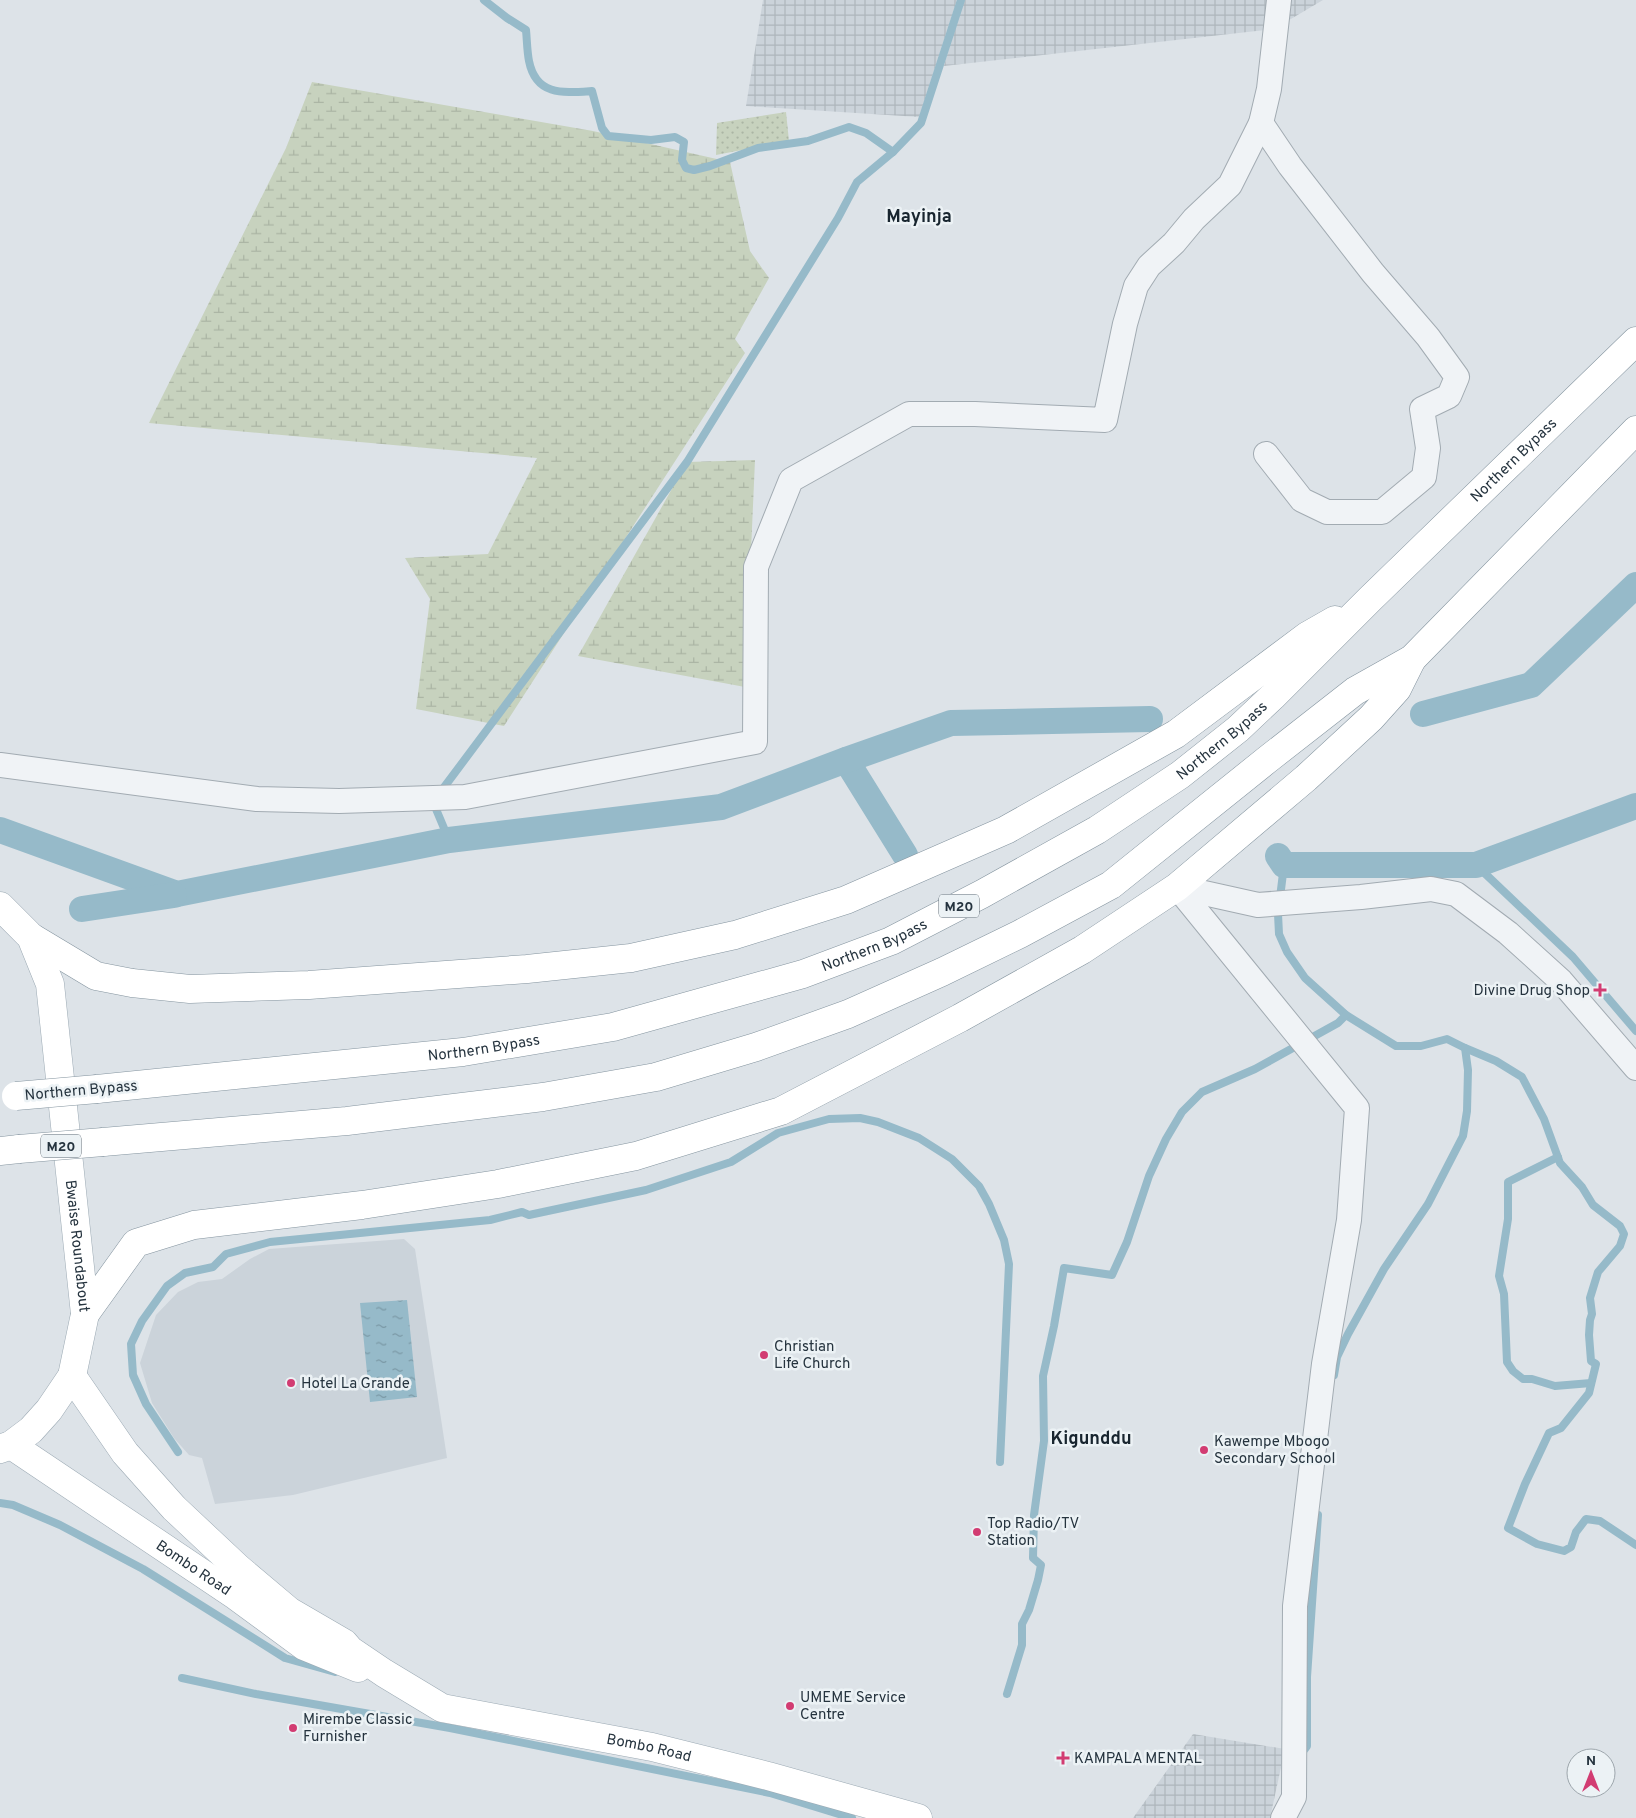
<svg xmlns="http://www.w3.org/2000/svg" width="1636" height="1818" font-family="Overpass,sans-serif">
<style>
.built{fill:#cbd3da}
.industrial{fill:url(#industrial-grid)}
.grass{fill:url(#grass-dots)}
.wetland{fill:url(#wetland-marsh)}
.water{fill:url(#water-ripples)}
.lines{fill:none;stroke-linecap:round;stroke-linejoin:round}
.stream{stroke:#96bac9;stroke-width:8}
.canal{stroke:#96bac9;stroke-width:26}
.street-casing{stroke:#a2abb2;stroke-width:26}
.primary-casing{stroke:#9caab4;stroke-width:29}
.highway-casing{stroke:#84949f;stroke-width:29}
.street{stroke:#f0f3f6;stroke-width:24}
.primary{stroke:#fff;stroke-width:28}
.highway{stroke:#fff;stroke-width:28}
.highway-bridge-casing{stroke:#84949f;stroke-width:29;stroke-linecap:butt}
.highway-bridge{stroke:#fff;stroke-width:28}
.poi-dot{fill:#d23c72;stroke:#ecf2f5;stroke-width:2}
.labels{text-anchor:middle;stroke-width:5;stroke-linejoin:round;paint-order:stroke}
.shield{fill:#ecf2f5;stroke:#616d76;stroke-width:1}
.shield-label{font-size:14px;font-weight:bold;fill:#26343f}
.street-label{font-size:15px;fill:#26343f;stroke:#ecf2f5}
.poi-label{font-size:15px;fill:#26343f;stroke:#ecf2f5;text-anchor:start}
.quarter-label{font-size:18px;font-weight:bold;fill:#18252f;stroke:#ecf2f5}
</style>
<defs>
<pattern id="industrial-grid" width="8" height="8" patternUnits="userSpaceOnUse" patternTransform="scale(1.25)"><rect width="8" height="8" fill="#cbd3da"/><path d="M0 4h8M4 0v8" fill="none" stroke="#aeb6bc"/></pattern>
<pattern id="grass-dots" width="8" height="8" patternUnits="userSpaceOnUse" patternTransform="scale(1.25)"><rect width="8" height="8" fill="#c7d2be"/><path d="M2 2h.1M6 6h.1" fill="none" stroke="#abb5a4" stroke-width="1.8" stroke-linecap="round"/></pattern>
<pattern id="wetland-marsh" width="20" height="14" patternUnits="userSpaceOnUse" patternTransform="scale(1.25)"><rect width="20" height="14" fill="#c7d2be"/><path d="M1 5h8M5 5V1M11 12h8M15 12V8" fill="none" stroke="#abb5a4"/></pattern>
<pattern id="water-ripples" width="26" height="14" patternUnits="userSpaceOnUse" patternTransform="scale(1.25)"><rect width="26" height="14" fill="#96bac9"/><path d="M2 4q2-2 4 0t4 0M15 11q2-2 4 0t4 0" fill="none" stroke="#7a98a5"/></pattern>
</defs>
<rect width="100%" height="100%" fill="#dde3e8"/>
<polygon class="built" points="404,1239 415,1249 447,1458 293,1495 215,1504 202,1458 189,1455 174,1438 152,1403 140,1363 156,1315 178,1292 198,1282 222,1279 250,1259 269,1249"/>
<g class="industrial">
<polygon points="763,0 957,0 919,117 746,106"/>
<polygon points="963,0 1323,0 1274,29 944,66"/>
<polygon points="1193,1734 1285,1749 1270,1818 1133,1818"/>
</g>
<polygon class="grass" points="786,112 789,141 716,155 717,123"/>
<g class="wetland">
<polygon points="312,82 593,131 730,162 750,251 769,278 735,339 745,353 504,726 416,709 430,599 405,558 488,554 537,458 149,423 286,148"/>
<polygon points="755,460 745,687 578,656 687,462"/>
</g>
<polygon class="water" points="407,1300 417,1397 370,1402 360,1303"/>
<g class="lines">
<g class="stream">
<path d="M484,0l23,18 19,12c1,10 1,21 3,31 7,35 34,32 63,30l10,37 6,8 43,4 24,-3 9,5 -2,18 4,8 8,2 16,-4 48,-18 50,-7 41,-14 17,6 27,19"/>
<polyline points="449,840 433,802 687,462 838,218 857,182 893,152 921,123 961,0"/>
<polyline points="1284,865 1278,914 1279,934 1287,952 1305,978 1346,1015 1396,1046 1421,1046 1447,1039 1465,1048 1468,1070 1467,1111 1463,1136 1428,1204 1384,1269 1348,1334 1337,1357 1334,1375"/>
<polyline points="1476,865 1573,957 1636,1031"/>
<polyline points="1465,1048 1496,1061 1522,1077 1544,1119 1560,1163 1582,1187 1593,1205 1620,1226 1624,1234 1620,1246 1598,1272 1590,1298 1592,1314 1590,1320 1589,1335 1591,1361 1596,1364 1589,1393 1561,1428 1549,1433 1525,1484 1508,1528 1537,1544 1564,1551 1571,1547 1576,1532 1586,1519 1600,1521 1636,1545"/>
<polyline points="1558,1157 1508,1182 1508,1219 1499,1276 1504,1294 1507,1362 1513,1371 1523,1379 1532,1379 1555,1386 1591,1383"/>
<polyline points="178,1452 146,1404 133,1375 131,1344 142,1321 167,1286 185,1273 213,1267 226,1254 270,1242 490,1220 522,1212 529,1215 646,1190 731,1162 778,1133 829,1119 860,1118 878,1122 919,1138 952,1159 979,1186 989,1204 1004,1240 1009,1264 1000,1462"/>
<polyline points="0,1503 13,1505 60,1525 143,1569 285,1658 335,1672"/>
<polyline points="182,1678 256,1694 450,1728 770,1793 852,1818"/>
<polyline points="1007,1694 1022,1645 1022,1624 1029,1610 1038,1580 1041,1565 1033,1558 1034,1515 1044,1441 1043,1376 1054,1326 1064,1268 1112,1275 1127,1242 1149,1176 1166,1139 1182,1112 1202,1092 1255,1069 1338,1023 1346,1015"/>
<polyline points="1301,1754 1307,1746 1307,1677 1318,1515"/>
</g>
<g class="canal">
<polyline points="1423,714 1531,685 1636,585"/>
<polyline points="846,760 905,855"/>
<polyline points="0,830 177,894 449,840 721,807 846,760 951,723 1150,719"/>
<polyline points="1278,856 1284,865 1476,865 1636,806"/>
<polyline points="82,909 174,895"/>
</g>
<defs>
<g id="street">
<polyline points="1261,123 1290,166 1373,273 1428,337 1457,377 1449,396 1422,409 1428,448 1424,477 1382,512 1327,512 1302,500 1266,454"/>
<polyline points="0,765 257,799 339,801 465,797 755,742 756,567 791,480 909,414 975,414 1105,420 1125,324 1136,286 1149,266 1174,243 1194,219 1230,185 1261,123 1269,89 1279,0"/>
<polyline points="1177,887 1357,1108 1349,1220 1324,1364 1295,1606 1294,1797 1283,1818"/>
<polyline points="1177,887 1258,905 1361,897 1431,889 1456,894 1508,933 1561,981 1636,1068"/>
</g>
<g id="primary">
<path id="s1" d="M0,906l31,31 19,47 35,330 -13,62 -23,34 -18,20 -20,15 -11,4"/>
<path id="s2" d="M72,1376l53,77 49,55 64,60 51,43 55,32 6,7 34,23 58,35 210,39 116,29 150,42"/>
<path id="s3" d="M11,1445l225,151 68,50 54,22"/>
</g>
<g id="highway">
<polyline points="31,937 96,976 132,983 190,989 309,985 527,969 631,958 735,935 846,900 1006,830 1176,734 1307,636 1335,620"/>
<path id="s4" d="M97,1089l366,-37 150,-25 190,-53 88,-33 91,-47 115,-64 83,-55 58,-46 35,-33 97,-97 266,-258"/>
<polyline points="103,1142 347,1121 543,1097 656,1077 756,1047 848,1014 942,972 1020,934 1111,885 1268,759 1355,691 1412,659 1636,430"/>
<polyline points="0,1151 19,1149"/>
<polyline points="85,1314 136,1243 194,1225 362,1205 498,1184 636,1156 781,1111 960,1018 1082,950 1177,887 1306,778 1371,718 1397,689 1412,659"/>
</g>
</defs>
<use href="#street" class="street-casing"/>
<use href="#primary" class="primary-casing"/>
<use href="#highway" class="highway-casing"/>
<use href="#street" class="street"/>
<use href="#primary" class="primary"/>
<use href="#highway" class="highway"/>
<defs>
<g id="highway-bridge">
<polyline points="16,1096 97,1089"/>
<polyline points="19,1149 103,1142"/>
</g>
</defs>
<use href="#highway-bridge" class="highway-bridge-casing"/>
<use href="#highway-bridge" class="highway-bridge"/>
</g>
<g class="poi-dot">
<path d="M1597.5 982.5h5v5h5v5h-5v5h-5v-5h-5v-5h5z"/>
<circle cx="764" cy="1355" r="5"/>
<circle cx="291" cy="1383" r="5"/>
<circle cx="1204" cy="1450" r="5"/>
<circle cx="977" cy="1532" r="5"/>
<circle cx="790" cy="1706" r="5"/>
<circle cx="293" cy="1728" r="5"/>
<path d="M1060.5 1750.5h5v5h5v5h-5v5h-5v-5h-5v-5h5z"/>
</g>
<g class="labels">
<g class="shield">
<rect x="939" y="894.5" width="40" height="23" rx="4"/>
<rect x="41" y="1134.5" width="40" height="23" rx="4"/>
</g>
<g class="shield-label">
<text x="959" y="911">M20</text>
<text x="61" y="1151">M20</text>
</g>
<g class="street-label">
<text dy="5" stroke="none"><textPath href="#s4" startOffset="1604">Northern Bypass</textPath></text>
<text dy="5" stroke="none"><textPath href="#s4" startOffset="1199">Northern Bypass</textPath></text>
<text dy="5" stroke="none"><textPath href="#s4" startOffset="794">Northern Bypass</textPath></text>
<text dy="5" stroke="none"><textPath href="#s4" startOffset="389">Northern Bypass</textPath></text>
<text transform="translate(81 1090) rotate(-5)" y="5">Northern Bypass</text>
<text dy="5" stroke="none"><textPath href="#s1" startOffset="358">Bwaise Roundabout</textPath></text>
<text dy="5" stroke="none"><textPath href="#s3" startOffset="220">Bombo Road</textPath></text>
<text dy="5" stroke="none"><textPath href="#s2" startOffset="714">Bombo Road</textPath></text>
</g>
<g class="poi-label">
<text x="1590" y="995" text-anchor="end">Divine Drug Shop</text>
<text x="774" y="1351">Christian<tspan x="774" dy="17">Life Church</tspan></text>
<text x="301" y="1388">Hotel La Grande</text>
<text x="1214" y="1446">Kawempe Mbogo<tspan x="1214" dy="17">Secondary School</tspan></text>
<text x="987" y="1528">Top Radio/TV<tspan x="987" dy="17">Station</tspan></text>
<text x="800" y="1702">UMEME Service<tspan x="800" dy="17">Centre</tspan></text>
<text x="303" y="1724">Mirembe Classic<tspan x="303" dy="17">Furnisher</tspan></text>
<text x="1074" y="1763">KAMPALA MENTAL</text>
</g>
<g class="quarter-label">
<text x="919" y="222">Mayinja</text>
<text x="1091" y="1444">Kigunddu</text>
</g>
</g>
<g transform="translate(1591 1773)"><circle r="24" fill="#ecf2f5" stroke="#9da6ac"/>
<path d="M0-4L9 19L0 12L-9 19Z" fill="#d23c72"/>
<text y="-8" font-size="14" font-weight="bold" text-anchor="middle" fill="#26343f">N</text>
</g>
</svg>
